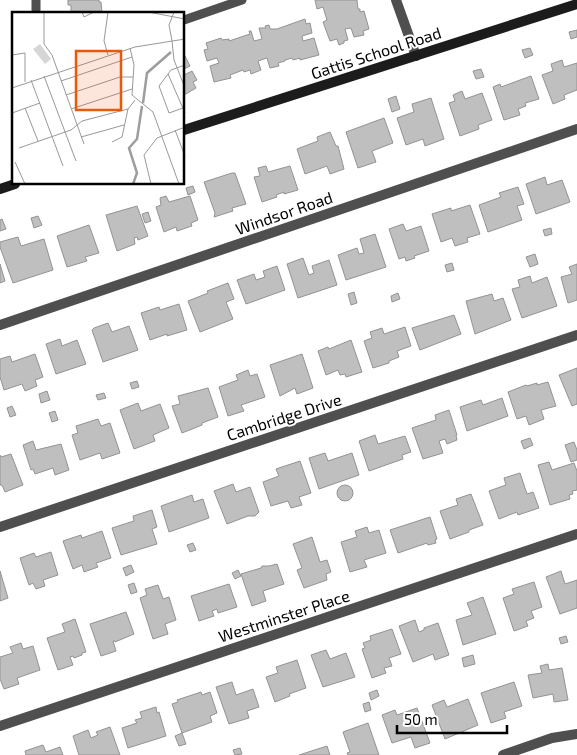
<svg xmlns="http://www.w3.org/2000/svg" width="577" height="755" font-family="'Exo 2',sans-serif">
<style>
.building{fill:#bfbfbf;stroke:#939393}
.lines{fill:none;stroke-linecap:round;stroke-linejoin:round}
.service{stroke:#4f4f4f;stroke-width:9}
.minor{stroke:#4f4f4f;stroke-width:10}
.tertiary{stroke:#4f4f4f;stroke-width:10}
.secondary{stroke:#1c1c1c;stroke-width:10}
.labels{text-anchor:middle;stroke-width:4;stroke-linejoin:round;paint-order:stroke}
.street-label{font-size:16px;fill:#000;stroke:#fff}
.inset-river{fill:none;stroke:#9d9d9d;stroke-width:2.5}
.inset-road{fill:none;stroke:#999;stroke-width:1}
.view{fill:#e8590c;fill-opacity:0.15;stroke:#e8590c;stroke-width:2.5}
.inset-edge{fill:none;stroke:#000;stroke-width:2.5}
</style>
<rect width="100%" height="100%" fill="#fff"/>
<g class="building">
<polygon points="68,0 99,0 99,2 101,2 102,13 71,14 71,5 68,5"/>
<polygon points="315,0 357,0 358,9 360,9 360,12 364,11 369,29 363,31 364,35 354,37 351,28 345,29 348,40 344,41 344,43 339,45 337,39 330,41 323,22 327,20 323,7 317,9"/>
<polygon points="305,19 306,24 310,23 312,33 302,36 303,41 314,38 319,55 300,60 300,58 293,60 292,58 285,60 285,61 278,63 279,66 270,68 267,58 258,61 261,70 251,74 250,70 244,72 243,70 230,75 231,78 214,82 210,66 219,63 217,58 207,61 204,50 208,49 206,43 221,38 222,40 229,39 229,41 250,34 249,31 251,31 254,41 262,39 259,28 266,28 265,26 269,25 270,29 277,29"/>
<polygon points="577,30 577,37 571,39 569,32"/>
<polygon points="530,48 533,55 525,58 522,50"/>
<polygon points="185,56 190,66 184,69 184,57"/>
<polygon points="562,60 564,67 577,63 577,90 564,95 565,99 553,104 542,75 553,71 551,64"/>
<polygon points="481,69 484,77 476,79 473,71"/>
<polygon points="192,71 197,80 193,82 196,88 184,95 184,75"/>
<polygon points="531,76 539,99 525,103 526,106 518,109 520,115 504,120 493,87 500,84 501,87"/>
<polygon points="462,91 465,99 482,93 492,120 478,125 479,129 460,136 449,103 455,101 453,95"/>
<polygon points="396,96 400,109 392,112 388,99"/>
<polygon points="431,98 444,139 425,146 423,139 406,145 397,118 414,112 412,104"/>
<polygon points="384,118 393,143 372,151 376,162 358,168 346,132"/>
<polygon points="330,132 336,146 338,146 344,169 330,174 327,166 305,174 297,149 318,141 317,137"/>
<polygon points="266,166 268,172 290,166 298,190 284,194 284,192 276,195 277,197 262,202 254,177 260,176 258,168"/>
<polygon points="232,173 235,173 246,204 232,208 233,211 214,217 215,213 204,182"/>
<polygon points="545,177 547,185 562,180 570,202 536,214 526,184"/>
<polygon points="193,186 195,192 188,195 186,188"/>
<polygon points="518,187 524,204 517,206 522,220 488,232 479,205 501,197 499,193"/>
<polygon points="166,196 169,202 190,196 198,220 191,223 192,226 177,231 176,227 164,232 156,207 161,205 160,198"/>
<polygon points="470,205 480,234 467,238 468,242 455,246 452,238 441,242 432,214 451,208 451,211"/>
<polygon points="137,206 148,236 138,240 137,237 134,238 135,244 117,251 106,215"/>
<polygon points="148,212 151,221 145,223 142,214"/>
<polygon points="38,216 42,225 34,228 31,218"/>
<polygon points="2,219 6,229 0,231 0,220"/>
<polygon points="403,224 406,231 421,226 429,251 414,256 415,258 406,261 405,257 399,259 389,229"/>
<polygon points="89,225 99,253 85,257 87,261 67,267 57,236"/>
<polygon points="551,228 552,234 545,236 543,230"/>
<polygon points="375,234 386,267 346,280 338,255 357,248 359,254 364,253 360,239"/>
<polygon points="18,237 21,246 44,239 53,270 13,283 0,247 0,242"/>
<polygon points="535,254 538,264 530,267 526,257"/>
<polygon points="303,258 309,275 314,273 312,266 329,260 337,285 298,298 287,264"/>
<polygon points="452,263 454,270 447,272 445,265"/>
<polygon points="0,264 5,281 0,283"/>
<polygon points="577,264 577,300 568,303 561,277 572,274 569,267"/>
<polygon points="277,266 285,290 246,304 237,280 254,274 256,280 265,277 263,271"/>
<polygon points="530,276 532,283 547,277 557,306 522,318 512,289 520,287 518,280"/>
<polygon points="228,283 234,299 226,302 233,319 200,332 188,301 208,293 207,291"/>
<polygon points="354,292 357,303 351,305 348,294"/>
<polygon points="398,293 400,299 392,302 391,296"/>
<polygon points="492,294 494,301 503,298 511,320 475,334 466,301"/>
<polygon points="179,304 187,330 167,336 167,334 150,340 141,313 159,307 160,310"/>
<polygon points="454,315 461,334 420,350 412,328"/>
<polygon points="108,323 112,332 129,326 138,350 103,362 92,330 94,328"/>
<polygon points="405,327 411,346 397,351 399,357 389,361 389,363 373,368 364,341 372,338 370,332 382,328 384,334"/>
<polygon points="60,339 62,346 77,340 86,364 56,374 46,344"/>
<polygon points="351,340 362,372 346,377 345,374 340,375 338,370 326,375 318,351 328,347 329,349"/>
<polygon points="35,354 43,377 35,380 37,386 25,391 22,384 4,390 0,377 0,359 10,356 12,362"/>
<polygon points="302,354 313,388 297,394 295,388 280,396 270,365"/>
<polygon points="577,368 577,404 572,406 559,375"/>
<polygon points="248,370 250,376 257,374 265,397 241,405 244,411 228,416 219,387 238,380 236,375"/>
<polygon points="137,381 139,387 132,389 130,383"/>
<polygon points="548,382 556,406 541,410 544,419 529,425 526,416 517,419 508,392 526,385 527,386 537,383 537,385"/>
<polygon points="208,388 218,417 202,423 202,425 182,433 172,406 180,404 178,396"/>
<polygon points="47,391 50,400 41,403 39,394"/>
<polygon points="104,393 106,398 98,400 96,395"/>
<polygon points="502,398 508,416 467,431 460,407 481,400 483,405"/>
<polygon points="138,403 141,411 160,404 169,428 153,435 155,441 134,449 120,410"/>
<polygon points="12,406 16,415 10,417 7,408"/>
<polygon points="449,410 457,435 456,435 457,440 447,444 445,439 439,441 443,453 423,459 412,428 436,420 435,415"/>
<polygon points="55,411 58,420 52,422 49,413"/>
<polygon points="98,419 101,426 110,423 120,453 102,459 100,453 80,460 72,435 78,433 76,426"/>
<polygon points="375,435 378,444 405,436 411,452 402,455 403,459 369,471 359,441"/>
<polygon points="530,438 533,445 524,449 521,441"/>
<polygon points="33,441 36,450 61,444 69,470 55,475 53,468 35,474 33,469 31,470 23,445"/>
<polygon points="574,442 577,450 577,460 571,462 565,445"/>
<polygon points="325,453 328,461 352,453 359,475 319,489 309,458"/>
<polygon points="11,454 23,485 5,492 2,485 0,485 0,455 1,457"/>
<polygon points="300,461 311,493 299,497 302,505 291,508 288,501 271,506 263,482 279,476 276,469"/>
<polygon points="549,462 552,470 574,463 577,471 577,490 572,491 573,494 569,495 570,499 550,505 538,465"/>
<polygon points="520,473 527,494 533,492 539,508 518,515 517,512 499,519 489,491 506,485 504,478"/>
<polygon points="233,484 236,492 250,487 259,512 255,516 248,516 227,524 214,491"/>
<circle cx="345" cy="493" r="8"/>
<polygon points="471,494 483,525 469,530 469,532 450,539 440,511 458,505 456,499"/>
<polygon points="192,495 194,502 203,499 209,518 169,532 161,506"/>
<polygon points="152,510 157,527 152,529 157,544 121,555 112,528 134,521 133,516"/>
<polygon points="430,517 437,539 435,540 436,543 428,545 427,543 398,553 390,530"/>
<polygon points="367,527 369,533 379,530 386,553 364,560 367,567 350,572 341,542 357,537 355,531"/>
<polygon points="102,531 111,558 96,563 98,567 84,572 82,565 73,569 63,541 81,535 82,538"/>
<polygon points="312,537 320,562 327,560 331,572 326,574 327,580 304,588 297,570 302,568 293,544"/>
<polygon points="193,543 196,550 190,552 187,545"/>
<polygon points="51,552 58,575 43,580 45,586 36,589 33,583 29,585 20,558 34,553 36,557"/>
<polygon points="277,564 284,584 263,591 266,601 252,606 241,574 261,568 262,566 269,566"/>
<polygon points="131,565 134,572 126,576 123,568"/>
<polygon points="238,570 241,576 235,579 232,573"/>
<polygon points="0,571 8,598 0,601"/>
<polygon points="561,571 565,584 577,580 577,608 560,614 546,577"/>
<polygon points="534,582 542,607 531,611 534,618 526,621 528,626 514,631 503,598 514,594 512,589"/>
<polygon points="134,583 137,592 131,594 128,585"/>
<polygon points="229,584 237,607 218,613 217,609 212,611 214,616 199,621 191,596"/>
<polygon points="158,585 163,599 169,597 176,620 165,624 168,634 153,639 140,598 147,595 145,589"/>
<polygon points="483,597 496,634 463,645 456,620 472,615 467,603"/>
<polygon points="126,612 134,634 115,642 115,641 113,641 116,651 101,656 90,624"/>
<polygon points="75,619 86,652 82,653 82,655 74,658 73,656 70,657 73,665 58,670 47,638 65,632 62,624"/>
<polygon points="415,620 419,632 424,630 424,628 438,623 449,655 435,660 433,654 413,662 399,626"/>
<polygon points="392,629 401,654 389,658 392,666 384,668 386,673 372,678 362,649 365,648 363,643 371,640 370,636"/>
<polygon points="566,636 568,642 561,644 559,638"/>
<polygon points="21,643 23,649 33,646 40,670 17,678 19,684 4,689 0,679 0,657 13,653 10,647"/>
<polygon points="326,650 330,659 346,653 355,677 323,687 311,655"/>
<polygon points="473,655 475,664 464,667 462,658"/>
<polygon points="297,660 306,688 289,694 290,696 275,702 266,677 278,673 276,667"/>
<polygon points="548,664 549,670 562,668 568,700 554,702 553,694 533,698 528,675 542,673 540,666"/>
<polygon points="232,682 236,695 253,689 259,707 247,711 249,718 229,724 216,687"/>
<polygon points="514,682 522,706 504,712 506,718 491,723 481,693"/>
<polygon points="377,690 379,696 371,700 369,693"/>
<polygon points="201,692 202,695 210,692 217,713 210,716 212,722 182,733 172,704 178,702 177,700"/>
<polygon points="468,699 478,725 445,739 432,705 444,700 447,707"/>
<polygon points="369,702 371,710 365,712 363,704"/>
<polygon points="156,707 157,713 159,712 166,736 128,748 122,728 137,723 135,720 142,718 140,712"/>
<polygon points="417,708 430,743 415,748 411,737 392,743 382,715 395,710 397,715"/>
<polygon points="368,723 379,755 348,755 347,753 350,752 343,732"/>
<polygon points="110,727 120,755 79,755 73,736 88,730 91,738 98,735 96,732"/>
<polygon points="182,733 186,744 179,746 175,736"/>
<polygon points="43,745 46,752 60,747 63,755 26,755 25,751"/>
<polygon points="327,746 330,755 299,755"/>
<polygon points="240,748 242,754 235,755 233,750"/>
</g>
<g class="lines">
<g class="service">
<polyline points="36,14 36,0"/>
<polyline points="184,20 242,0"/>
</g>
<g class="minor">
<polyline points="0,325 577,129"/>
<polyline points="0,527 577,335"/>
<polyline points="0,726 577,534"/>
<polyline points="503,755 552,738 577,734"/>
</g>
<polyline class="tertiary" points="396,0 416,56"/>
<g class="secondary">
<polyline points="184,130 577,4"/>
<polyline points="0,189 15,184"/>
</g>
</g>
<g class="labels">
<g class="street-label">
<text transform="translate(376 53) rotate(-18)" y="6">Gattis School Road</text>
<text transform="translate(284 213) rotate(-19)" y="6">Windsor Road</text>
<text transform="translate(284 417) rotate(-18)" y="6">Cambridge Drive</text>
<text transform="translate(284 616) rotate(-18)" y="6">Westminster Place</text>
</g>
</g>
<g transform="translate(12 12)">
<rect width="172" height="172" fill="#fff"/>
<path d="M28,32l11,15 -6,5 -12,-15z" fill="#d6d6d6"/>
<path class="inset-river" d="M131,91l4,-30 24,-21M121,172l4,-11 -8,-25 8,-9 5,-33"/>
<path class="inset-road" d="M32,0v32l8,11 32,89M70,0l2,5 10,-5M96,0l-4,29 4,14M136,0l37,7M160,29l-3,-16 5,-13M160,29l2,19 11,28M118,36l4,17 -2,30 21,17 26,72M0,43l13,-2v29M156,62l17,39M32,64l32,85M19,68l32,86M49,69l71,-24M0,76l123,-41 50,-8M54,83l54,-18h13M13,96l13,33M171,96l-14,5 -10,-27 12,-16 14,-5M59,97l61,-20M0,101l28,-10M163,118l10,26M69,125l43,-12M100,130l10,-5 6,-28 7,-9M7,136l52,-18 11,-9 46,-12M3,150l10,22M139,172l-7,-29 13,-17 28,-11"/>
<path class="view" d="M64,39h45v59h-45z"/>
<rect width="172" height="172" class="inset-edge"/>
</g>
<path d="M397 725v8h110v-8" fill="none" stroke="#000000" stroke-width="2.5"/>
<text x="404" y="725" font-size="15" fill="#000000" stroke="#ffffff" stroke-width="4" paint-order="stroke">50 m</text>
</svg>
